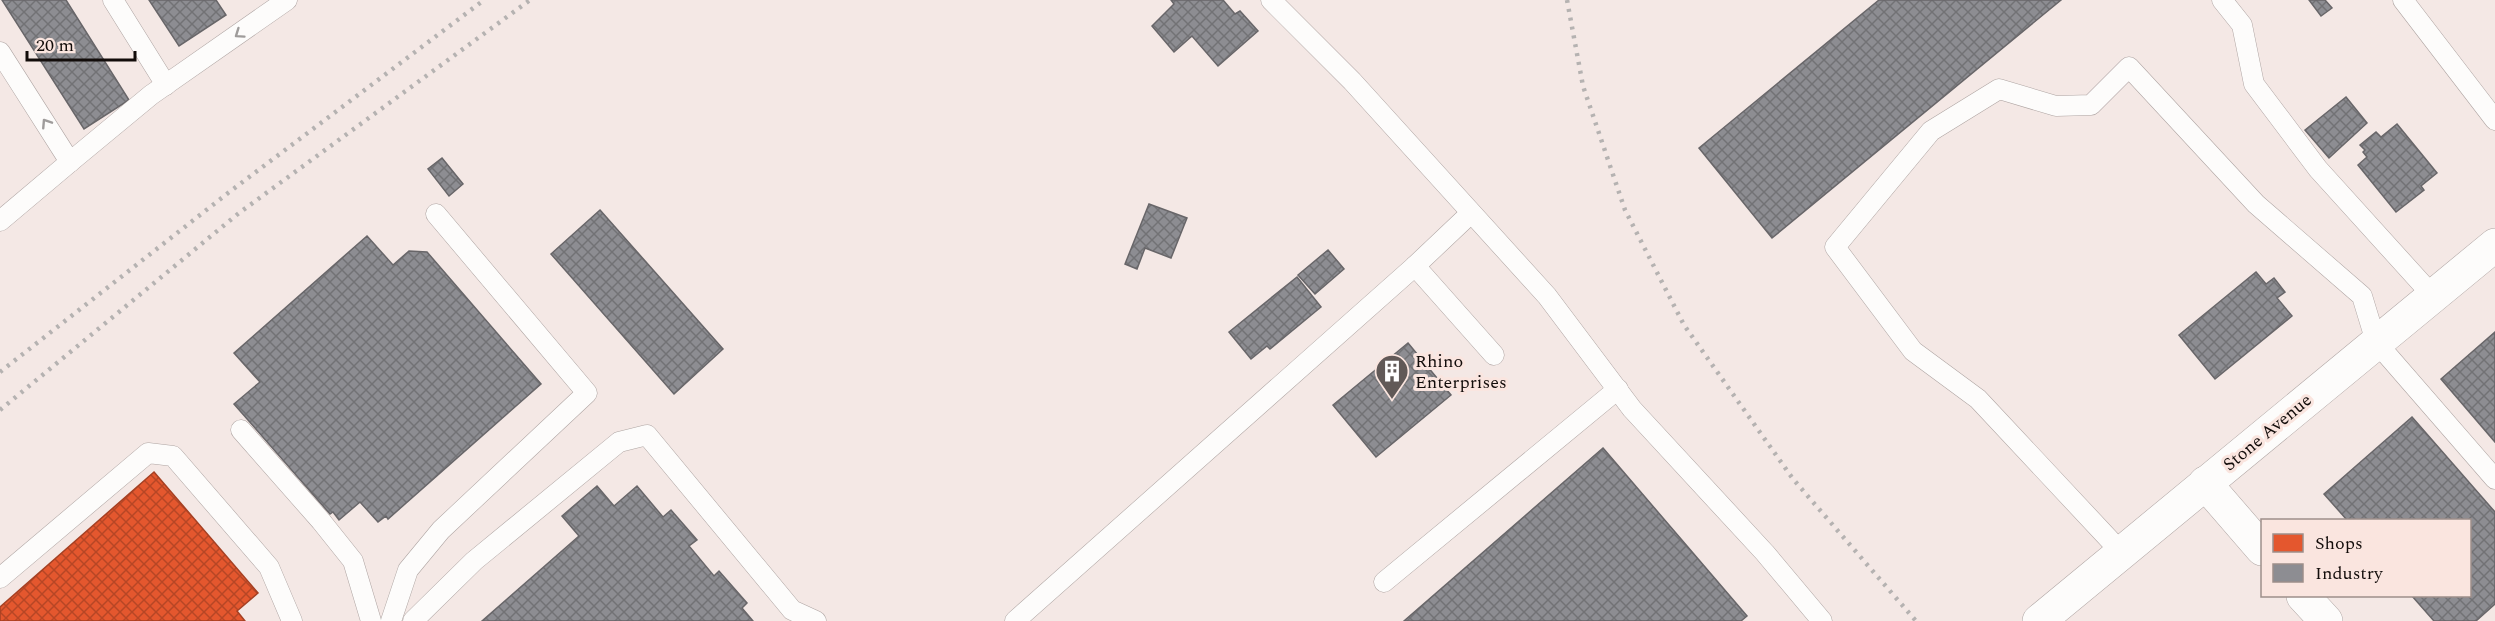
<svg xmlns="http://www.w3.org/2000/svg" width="2495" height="621" font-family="Spectral,serif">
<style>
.shops{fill:url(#shops-cross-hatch);stroke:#a54023;stroke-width:1.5}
.industry{fill:url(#industry-cross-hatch);stroke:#686669;stroke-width:1.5}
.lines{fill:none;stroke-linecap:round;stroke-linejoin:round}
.lane-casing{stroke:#aea4a2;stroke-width:21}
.street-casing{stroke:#aea4a2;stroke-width:34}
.lane{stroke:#fdfcfb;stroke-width:20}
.street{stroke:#fdfcfb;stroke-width:33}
.rail{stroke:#b5b2b1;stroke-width:4.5;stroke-dasharray:3 6;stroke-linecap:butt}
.oneway{stroke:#9f9c9b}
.labels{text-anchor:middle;stroke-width:6;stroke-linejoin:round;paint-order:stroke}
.poi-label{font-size:18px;fill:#120c0a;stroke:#fae5df;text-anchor:start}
.street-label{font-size:18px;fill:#120c0a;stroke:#fae5df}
</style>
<defs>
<pattern id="shops-cross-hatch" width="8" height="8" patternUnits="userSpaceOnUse" patternTransform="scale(1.5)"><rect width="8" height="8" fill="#e4572e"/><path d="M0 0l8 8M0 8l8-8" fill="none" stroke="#b74625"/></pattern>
<pattern id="industry-cross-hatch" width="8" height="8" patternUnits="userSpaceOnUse" patternTransform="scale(1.5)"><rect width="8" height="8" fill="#8d8d92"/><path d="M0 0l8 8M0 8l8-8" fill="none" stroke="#727275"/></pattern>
</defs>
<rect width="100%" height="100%" fill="#f4e8e5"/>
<polygon class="shops" points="154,472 258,593 237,611 245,621 0,621 0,607"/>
<g class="industry">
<polygon points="2,0 66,0 129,100 84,129"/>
<polygon points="149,0 216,0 226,15 179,46"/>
<polygon points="1171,0 1223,0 1235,14 1240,11 1258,31 1218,66 1192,36 1174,52 1152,26 1174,4"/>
<polygon points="1879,0 2061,0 1772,238 1699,148"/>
<polygon points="2309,0 2325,0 2332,8 2321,16"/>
<polygon points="2346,97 2367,123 2329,158 2305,130"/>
<polygon points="2397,124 2437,173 2421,186 2424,190 2396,212 2358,165 2367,157 2363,152 2365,150 2360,145 2376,132 2381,137"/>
<polygon points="442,158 463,184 449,196 428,169"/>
<polygon points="1149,204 1187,218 1171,258 1145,248 1137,269 1125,264"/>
<polygon points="600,210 723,349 674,394 551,254"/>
<polygon points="367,236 393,265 409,251 427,252 541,384 388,519 386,516 378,522 360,502 339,520 333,512 330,514 234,404 260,382 234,353"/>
<polygon points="1328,250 1344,269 1315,294 1298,275"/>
<polygon points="2256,272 2266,284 2274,278 2285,292 2277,298 2292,316 2215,379 2179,335"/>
<polygon points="1297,277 1321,307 1270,349 1267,346 1251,359 1229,332"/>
<polygon points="2495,332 2495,442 2441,379"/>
<polygon points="1408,343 1451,395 1376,457 1333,405"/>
<polygon points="2412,417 2495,512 2495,604 2476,621 2434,621 2412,596 2470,596 2470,520 2347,520 2324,494"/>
<polygon points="1603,448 1747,616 1741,621 1404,621"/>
<polygon points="597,486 614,506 637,486 663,517 671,510 697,540 689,546 714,576 719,571 747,603 742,608 753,621 482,621 579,536 562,516"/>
</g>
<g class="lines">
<defs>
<g id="lane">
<polyline points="113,0 166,85"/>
<polyline points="1271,0 1352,81 1547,296 1632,409 1765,553 1822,621"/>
<polyline points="2222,0 2242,25 2254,84 2318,169 2433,296"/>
<polyline points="2403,0 2495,120"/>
<polyline points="0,52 70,162 151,95 287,0"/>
<polyline points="1471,213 1415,266 1494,355"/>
<polyline points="0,221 70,162"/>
<polyline points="241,430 321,521 353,561 371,621"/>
<polyline points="2122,553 1978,399 1913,351 1835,247 1931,131 1999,89 2056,106 2091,105 2129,67 2256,204 2362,296 2376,342 2495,479"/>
<polyline points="0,578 148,453 173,456 269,567 292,621"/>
<polyline points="1384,582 1618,389"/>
<polyline points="391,621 408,570 441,530 587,393 436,214"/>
<polyline points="413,621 474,561 619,442 647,435 792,610 816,621"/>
<polyline points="1015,621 1415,266"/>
</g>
<g id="street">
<polyline points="2205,483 2262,549"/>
<polyline points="2303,596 2326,621"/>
<polyline points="2039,621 2495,245"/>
</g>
</defs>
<use href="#lane" class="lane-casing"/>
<use href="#street" class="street-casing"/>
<use href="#lane" class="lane"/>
<use href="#street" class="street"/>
<g class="rail">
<polyline points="1567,0 1583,86 1625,210 1684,325 1793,479 1916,621"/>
<polyline points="0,372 228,193 484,0"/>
<polyline points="0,410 239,213 530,0"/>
</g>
</g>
<defs><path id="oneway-chevron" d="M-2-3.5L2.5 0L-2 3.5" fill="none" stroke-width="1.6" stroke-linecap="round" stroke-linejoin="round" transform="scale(1.5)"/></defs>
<g class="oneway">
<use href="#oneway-chevron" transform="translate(239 34) rotate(145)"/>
<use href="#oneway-chevron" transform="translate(46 123) rotate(-123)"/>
</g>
<defs>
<symbol id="building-pin" viewBox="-11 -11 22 30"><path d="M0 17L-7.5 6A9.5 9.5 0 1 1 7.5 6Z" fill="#615957" stroke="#fae5df"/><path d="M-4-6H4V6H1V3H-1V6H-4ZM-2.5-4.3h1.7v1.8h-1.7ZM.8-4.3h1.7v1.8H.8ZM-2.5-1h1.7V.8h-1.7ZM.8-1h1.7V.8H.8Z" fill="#fff"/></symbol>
</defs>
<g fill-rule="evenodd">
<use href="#building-pin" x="1373" y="352" width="38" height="52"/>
</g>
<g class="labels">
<g class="poi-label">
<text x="1415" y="367">Rhino<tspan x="1415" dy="21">Enterprises</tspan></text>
</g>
<g class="street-label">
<text transform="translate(2267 432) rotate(-40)" y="6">Stone Avenue</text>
</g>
</g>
<rect x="2261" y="519" width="210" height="78" fill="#fae5df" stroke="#9d8e8a" stroke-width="1.5"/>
<rect x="2273" y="534" width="30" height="18" fill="#e4572e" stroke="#9d8e8a" stroke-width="1.5"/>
<text x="2315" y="549" font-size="18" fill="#120c0a">Shops</text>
<rect x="2273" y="564" width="30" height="18" fill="#8d8d92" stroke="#9d8e8a" stroke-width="1.5"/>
<text x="2315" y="579" font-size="18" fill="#120c0a">Industry</text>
<path d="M27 51v9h108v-9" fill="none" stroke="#120c0a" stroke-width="3"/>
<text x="36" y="51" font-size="18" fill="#120c0a" stroke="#fae5df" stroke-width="4.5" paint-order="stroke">20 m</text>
</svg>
